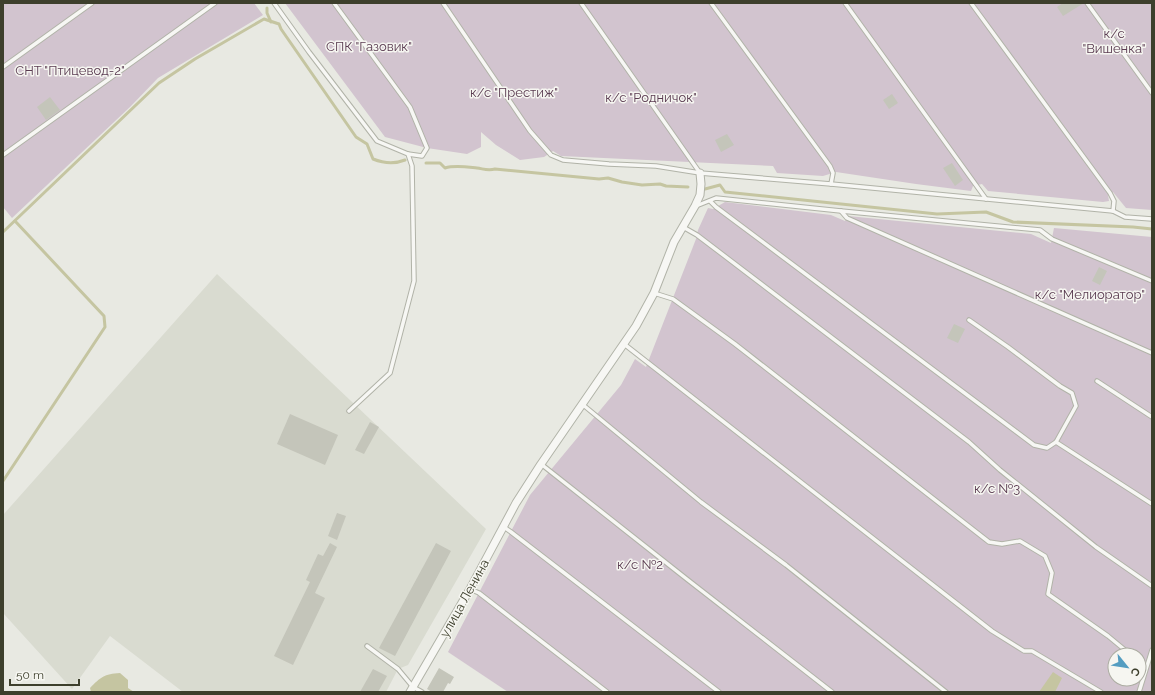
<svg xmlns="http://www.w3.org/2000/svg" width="1155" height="695" font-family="Raleway,sans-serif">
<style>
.built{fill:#d9dbd0}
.green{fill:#d2c4cf;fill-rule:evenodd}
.water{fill:#c5c5a1}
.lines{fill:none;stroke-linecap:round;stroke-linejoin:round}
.stream{stroke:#c5c5a1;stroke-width:3}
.building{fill:#c4c5ba}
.lane-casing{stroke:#b1b3a8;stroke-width:5.5}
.street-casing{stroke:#b1b3a8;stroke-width:9}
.lane{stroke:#f7f7f4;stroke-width:3.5}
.street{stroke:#f7f7f4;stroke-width:7}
.labels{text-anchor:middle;stroke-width:3;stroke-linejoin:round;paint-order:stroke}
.park-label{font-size:13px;fill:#593a50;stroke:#f6f6f1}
.street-label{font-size:13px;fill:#3d3f2c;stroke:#f6f6f1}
</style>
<rect width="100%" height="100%" fill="#e8e9e2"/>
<polygon class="built" points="217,274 486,529 408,665 398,669 386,692 183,692 110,636 72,689 3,613 3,515"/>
<g class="green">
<polygon points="3,3 254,3 263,15 158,78 130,107 12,218 3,207"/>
<polygon points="285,3 1152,3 1152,210 1126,208 1113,192 1108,195 1109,201 1103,202 988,191 982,184 973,186 971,191 916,184 836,172 823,176 777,173 773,166 561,156 553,151 544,157 520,160 496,145 481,132 481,147 467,154 427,148 385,137"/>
<path d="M725,202l106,13 14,6 3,-5 183,18 20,9 3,-15 98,9v455h-644l-60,-40 82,-157 91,-110 14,-26 11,8 50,-128 2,-9 10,-22 5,1zM1115,655h24v24h-24z"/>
</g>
<g class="water">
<polygon points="1053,672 1062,678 1055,692 1039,692"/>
<path d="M120,673l8,7v8l6,4h-43l-1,-4c11,-11 14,-14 30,-15z"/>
</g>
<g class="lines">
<g class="stream">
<polyline points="267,8 267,13 271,22"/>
<path d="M426,163h14l5,5c10,-3 22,-1 32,0 7,1 11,3 18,1l104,10 9,-1 14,4 20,3 18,-1 6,2 22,1"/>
<polyline points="705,189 720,185 725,192 937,214 986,212 1013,222 1133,227 1152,229"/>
<path d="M3,232l156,-149 36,-24 69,-40 15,5 2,5 75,108 11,7 6,15c10,4 22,5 32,1"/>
<polyline points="3,481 105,327 104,316 15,221"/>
</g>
</g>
<g class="building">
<polygon points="1063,3 1084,3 1063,16 1057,7"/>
<polygon points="892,94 898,103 889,109 883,100"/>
<polygon points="50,97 60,110 46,120 37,107"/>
<polygon points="727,134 734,145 721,152 715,140"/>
<polygon points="952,163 963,180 955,186 943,168"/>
<polygon points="1099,267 1107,271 1100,285 1092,281"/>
<polygon points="954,324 965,329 958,343 947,338"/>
<polygon points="290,414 338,435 325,465 277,444"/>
<polygon points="370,422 379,427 364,454 355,450"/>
<polygon points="337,513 346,516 337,540 328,536"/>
<polygon points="330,543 337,547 315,593 325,598 293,665 274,656 310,582 306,580 318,554 323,556"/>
<polygon points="436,543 451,551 395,656 379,648"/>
<polygon points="439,668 454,677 450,684 448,683 443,692 432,692 427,689"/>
<polygon points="373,669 387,676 378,692 360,692"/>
</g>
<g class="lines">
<defs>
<g id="lane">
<polyline points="274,3 309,52 377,141 408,154 412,166 414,281 390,373 349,411"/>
<polyline points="334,3 410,107 427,148 422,156 408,154"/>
<polyline points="443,3 530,131 551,155 563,160 609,164 656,166 700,173 831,184 1113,211 1125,217 1152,219"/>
<polyline points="581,3 700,173"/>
<polyline points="711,3 830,166 833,173 831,184"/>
<polyline points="845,3 986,199"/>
<polyline points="971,3 1110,193 1114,201 1113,211"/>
<polyline points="1087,3 1152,93"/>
<polyline points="3,67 92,3"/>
<polyline points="3,155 215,3"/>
<polyline points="710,201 716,207 1034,445 1047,448 1056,442 1152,504"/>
<polyline points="696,206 716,198 841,211 1040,230 1052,239 1152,281"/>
<polyline points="841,211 847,218 1152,353"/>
<polyline points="683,227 697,235 969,442 1000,470 1096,547 1152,586"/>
<polyline points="654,293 673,299 735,344 989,542 1002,544 1020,541 1045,556 1052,573 1048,594 1108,636 1131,655"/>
<polyline points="969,320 1008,347 1060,386 1072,393 1076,406 1056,442"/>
<polyline points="624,344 992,631 1024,651 1032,651 1101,692"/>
<polyline points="1097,381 1152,417"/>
<polyline points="582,404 701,502 786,565 946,692"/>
<polyline points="541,464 688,580 832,692"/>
<polyline points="504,527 511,532 719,692"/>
<polyline points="470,589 479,593 607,692"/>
<polyline points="367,646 398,669 413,687 422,692"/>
<polyline points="1139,661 1146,667"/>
<polyline points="1139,692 1152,650"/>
</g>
<polyline id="street" points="410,692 470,589 516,503 541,464 636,326 654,293 674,242 695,206 700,195 701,184 700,173"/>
</defs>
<use href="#lane" class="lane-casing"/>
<use href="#street" class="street-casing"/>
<use href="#lane" class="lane"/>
<use href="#street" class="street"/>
</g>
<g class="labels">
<g class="park-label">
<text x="1114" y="38">к/с<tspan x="1114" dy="15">"Вишенка"</tspan></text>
<text x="369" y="51">СПК "Газовик"</text>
<text x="70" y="75">СНТ "Птицевод-2"</text>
<text x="514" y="97">к/с "Престиж"</text>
<text x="651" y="102">к/с "Родничок"</text>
<text x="1090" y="299">к/с "Мелиоратор"</text>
<text x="997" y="493">к/с №3</text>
<text x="640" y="569">к/с №2</text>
</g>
<g class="street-label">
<text transform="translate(464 598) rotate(-61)" y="5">улица Ленина</text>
</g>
</g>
<rect width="1155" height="695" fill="none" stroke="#3d3f2c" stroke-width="8"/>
<g transform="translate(1127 667) rotate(120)"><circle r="19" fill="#f6f6f1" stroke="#acada2"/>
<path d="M0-3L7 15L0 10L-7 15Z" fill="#549dc1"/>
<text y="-6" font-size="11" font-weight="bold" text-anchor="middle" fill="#3d3f2c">С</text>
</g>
<path d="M10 679v6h69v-6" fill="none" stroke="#3d3f2c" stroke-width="2"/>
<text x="16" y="679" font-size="12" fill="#3d3f2c" stroke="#f6f6f1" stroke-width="3" paint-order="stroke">50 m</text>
</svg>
